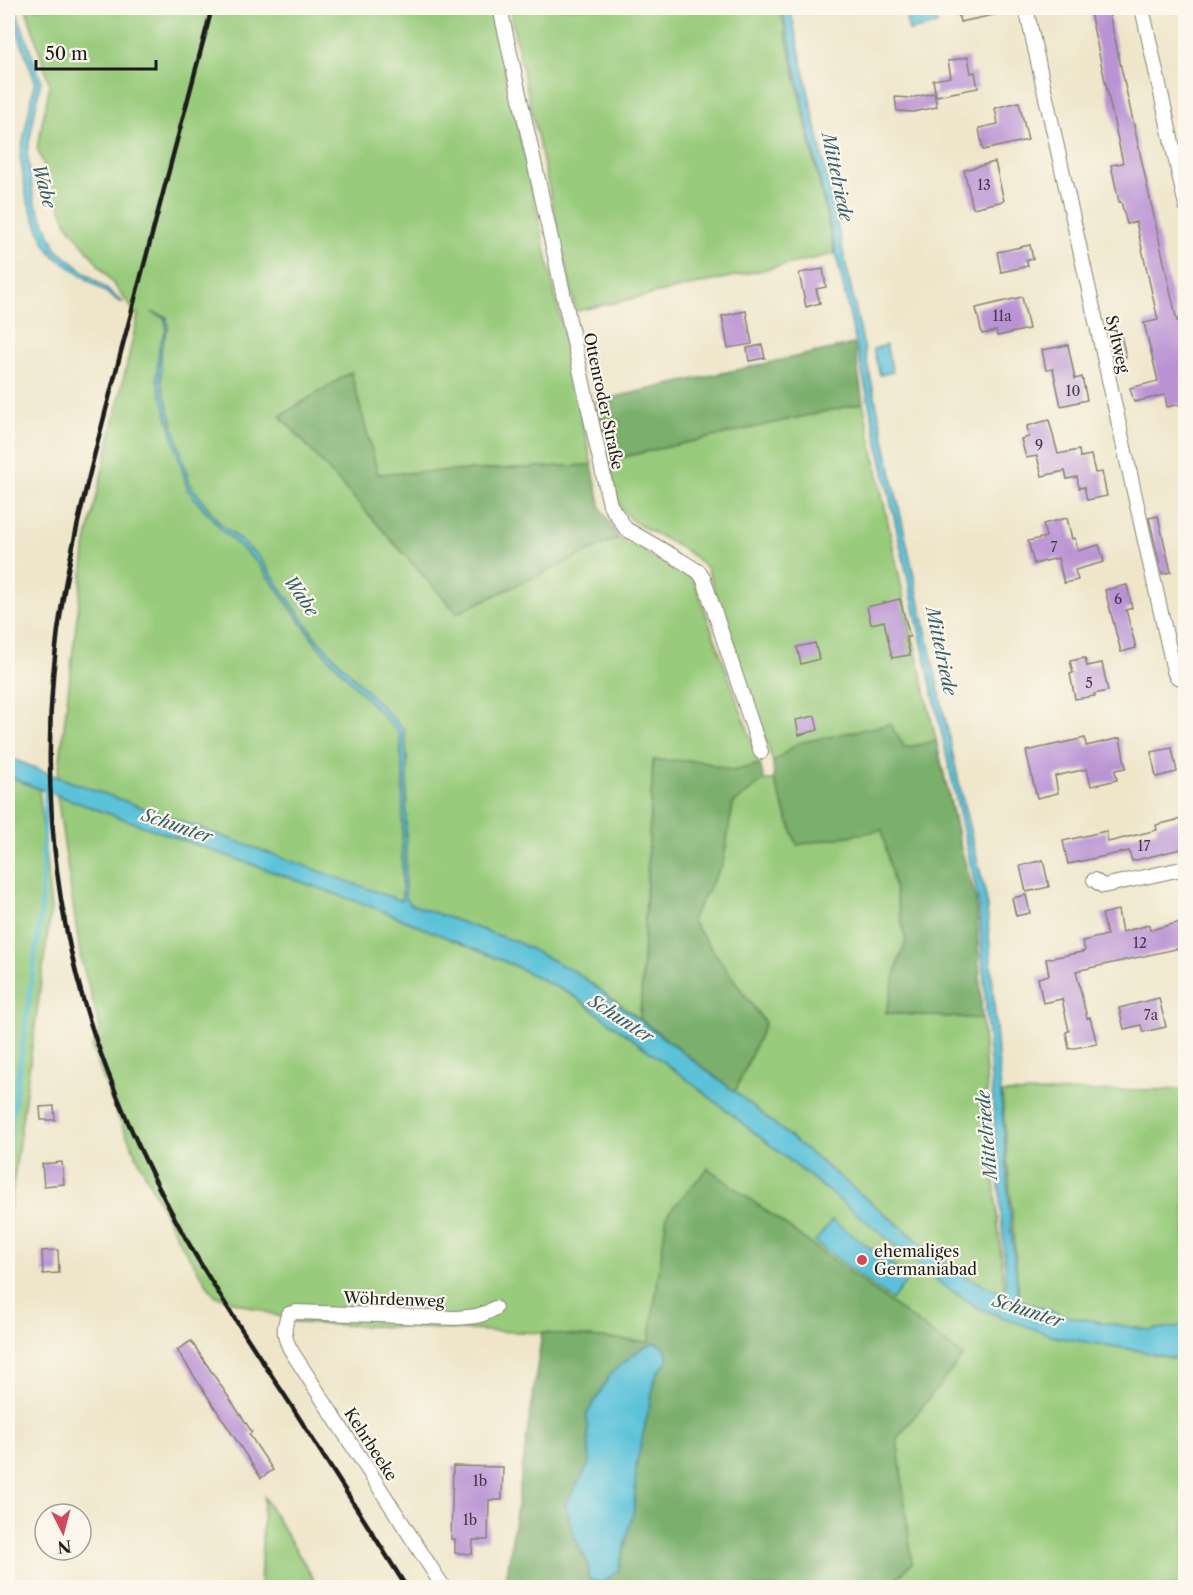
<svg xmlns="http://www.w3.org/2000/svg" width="1193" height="1595" font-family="'Libre Caslon Text',serif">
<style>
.green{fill:#99cb7c;stroke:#5a744c;stroke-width:1.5}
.forest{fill:#7aaf6c;stroke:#4b6644;stroke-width:1.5;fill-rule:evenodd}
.water{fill:#5cc2d9;stroke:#3c6f7a;stroke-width:1.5}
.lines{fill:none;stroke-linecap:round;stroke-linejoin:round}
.stream{stroke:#5cc2d9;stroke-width:4.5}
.building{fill:#ba93d4}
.minor-casing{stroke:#868173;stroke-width:16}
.minor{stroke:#fff;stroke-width:14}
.rail{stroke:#1c1c1c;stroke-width:4.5}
.poi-dot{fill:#d1495b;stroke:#fbf7ec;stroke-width:2}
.labels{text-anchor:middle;stroke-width:4.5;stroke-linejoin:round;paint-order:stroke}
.number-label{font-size:14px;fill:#443a4a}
.street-label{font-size:16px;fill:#1c1c1c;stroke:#fbf7ec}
.poi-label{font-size:16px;fill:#1c1c1c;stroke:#fbf7ec;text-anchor:start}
.water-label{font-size:18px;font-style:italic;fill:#365e68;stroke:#fbf7ec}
</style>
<rect width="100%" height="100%" fill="#fbf7ec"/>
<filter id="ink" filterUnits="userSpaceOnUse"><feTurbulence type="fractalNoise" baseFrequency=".0167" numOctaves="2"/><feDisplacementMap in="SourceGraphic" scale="12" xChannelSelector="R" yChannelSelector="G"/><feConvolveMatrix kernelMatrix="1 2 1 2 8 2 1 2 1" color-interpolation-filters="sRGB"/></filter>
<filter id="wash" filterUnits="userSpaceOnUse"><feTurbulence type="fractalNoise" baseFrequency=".008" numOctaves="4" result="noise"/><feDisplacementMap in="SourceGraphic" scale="24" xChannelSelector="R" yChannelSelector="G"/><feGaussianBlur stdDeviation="1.35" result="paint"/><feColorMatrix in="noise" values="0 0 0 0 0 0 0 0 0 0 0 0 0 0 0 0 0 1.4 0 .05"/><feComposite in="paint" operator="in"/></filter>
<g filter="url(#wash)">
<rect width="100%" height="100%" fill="#efe6ca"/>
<g class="green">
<polygon points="26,8 490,8 522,143 592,465 378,474 281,416 457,613 618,538 693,578 760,764 733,771 700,761 653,761 640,1019 577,973 410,904 405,898 407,760 404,730 316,638 259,557 219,522 190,485 161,382 161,349 168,328 167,317 157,315 165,318 166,330 159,346 157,376 188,490 221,529 258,563 319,647 400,734 403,776 402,900 403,902 58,777 86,543 138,316 67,224 37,148 50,85"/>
<polygon points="509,8 780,8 835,254 576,311"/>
<polygon points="863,403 905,604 961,849 936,741 905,748 798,743 773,762 707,568 687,551 632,521 618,503 609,460"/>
<polygon points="8,776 39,789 51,910 8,1222"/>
<polygon points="764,780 774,780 797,845 882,830 906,942 899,960 886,1013 982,1019 992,1160 1005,1295 959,1274 735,1092 765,1023 691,920 723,863 733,804"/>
<polygon points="57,795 375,908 513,965 574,996 684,1077 861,1217 943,1285 978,1308 1056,1337 1141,1351 1185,1361 1185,1587 889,1587 912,1563 897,1438 963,1356 653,1323 649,1342 542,1333 299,1323 214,1295 179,1241 147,1178 118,1117 92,1048 100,1028 81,959"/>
<polygon points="1185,1089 1185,1326 1148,1330 1065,1316 1019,1300 1002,1093"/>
<polygon points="264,1497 313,1578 319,1587 260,1587"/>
</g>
<g class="forest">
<polygon points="854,344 863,403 609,460 596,401"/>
<polygon points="351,372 378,474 592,465 601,508 618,538 457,613 280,416"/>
<polygon points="890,724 905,748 936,741 961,849 976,899 982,1019 886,1013 899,960 906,942 882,830 797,845 774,780 773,762 798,743"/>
<polygon points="653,760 700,761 733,771 760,764 764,780 733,804 723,863 691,920 765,1023 735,1092 640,1019"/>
<path d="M708,1168l255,188 -66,82 15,125 -23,24 -384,1 37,-255 107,9 18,-128zM655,1343l10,4 3,13 -12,15 -20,91 -2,43 -16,62 -30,6 1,-10 -14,-29 -10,-34 25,-41 -3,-49 55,-66z"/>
</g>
<g class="water">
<polygon points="9,8 15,8 41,80 27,153 34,200 57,250 124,303 118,301 54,256 45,244 27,200 20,156 35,81"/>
<polygon points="782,8 790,8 963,801 986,896 1011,1229 1019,1300 1065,1316 1148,1330 1185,1326 1185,1361 1141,1351 1056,1337 978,1308 943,1285 861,1217 684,1077 574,996 513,965 375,908 39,789 8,776 8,757 58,777 402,901 403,776 400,734 319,647 258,563 221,529 188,490 157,380 159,346 166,330 165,318 151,312 167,317 168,328 161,349 161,382 190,485 219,522 259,557 316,638 404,730 407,760 405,897 410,904 517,942 577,973 735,1092 959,1274 1007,1295 978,898"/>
<polygon points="935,12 937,25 909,31 906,18"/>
<polygon points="886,345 893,372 880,375 873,349"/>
<polygon points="832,1220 909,1277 892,1300 815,1242"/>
<polygon points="655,1343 665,1347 668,1360 656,1375 636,1466 634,1509 618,1571 602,1583 593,1581 588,1577 589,1566 575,1538 565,1504 590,1463 587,1414 612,1372 642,1348"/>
</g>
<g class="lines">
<polyline class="stream" points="8,1150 41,913 46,787"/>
</g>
<g id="blocks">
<g class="building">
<polygon points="957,8 1002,8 1003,13 960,22"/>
<polygon points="1089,8 1108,8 1177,321 1182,320 1185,333 1185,403 1167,407 1165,395 1134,402 1130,388 1158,381 1144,323 1158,320 1136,222 1127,224 1121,202 1119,202 1111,165 1123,163"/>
<polygon points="968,57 971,73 975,72 978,88 936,96 933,80 951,77 948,61"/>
<polygon points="934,93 937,107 913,112 897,111 895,97 910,98"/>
<polygon points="1019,102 1028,140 983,150 979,128 998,124 995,108"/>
<polygon points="995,162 1004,201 973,208 964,170"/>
<polygon points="1030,245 1033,259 1026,260 1028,266 1001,272 997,252"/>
<polygon points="823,269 826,287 816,289 820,303 806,307 799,273"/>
<polygon points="1022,297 1029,329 997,336 996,331 982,334 976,308"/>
<polygon points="746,311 752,344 728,348 722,316"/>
<polygon points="1121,335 1126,357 1114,360 1109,338"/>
<polygon points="762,345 765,358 749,361 747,348"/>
<polygon points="1068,345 1075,379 1082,377 1087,400 1061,406 1053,369 1046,370 1042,350"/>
<polygon points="1049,420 1058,454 1079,450 1080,457 1091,455 1095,473 1102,472 1107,496 1087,500 1084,487 1079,488 1077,477 1067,479 1065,471 1042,476 1037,456 1026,458 1021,439 1029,437 1027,426"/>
<polygon points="1158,516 1171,572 1162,574 1149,518"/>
<polygon points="1067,518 1072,539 1075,538 1078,551 1099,545 1104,562 1075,570 1078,580 1064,583 1058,558 1034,564 1028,541 1046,537 1043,524"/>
<polygon points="1127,585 1132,608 1126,610 1136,648 1121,652 1105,590"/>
<polygon points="900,599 910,637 906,637 910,655 892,658 884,621 871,624 867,607"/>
<polygon points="815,643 819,659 801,664 797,647"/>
<polygon points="1085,658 1087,666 1102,663 1108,691 1094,694 1095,696 1075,699 1070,674 1073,673 1070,661"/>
<polygon points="815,716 818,730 799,735 796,720"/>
<polygon points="1085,738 1086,746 1120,738 1126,768 1115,770 1117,780 1091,786 1087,769 1055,776 1058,793 1037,798 1026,751"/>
<polygon points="1172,748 1177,772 1156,777 1151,752"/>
<polygon points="1185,818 1185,848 1132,861 1129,851 1068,864 1063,841 1106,831 1108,842 1157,830 1156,825"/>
<polygon points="1043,860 1049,887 1026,892 1020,866"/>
<polygon points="1026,895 1030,913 1016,916 1012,898"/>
<polygon points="1118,910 1122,932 1149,925 1150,930 1185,921 1185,947 1076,971 1087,1018 1090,1017 1097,1044 1069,1049 1066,1032 1069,1031 1062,999 1043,1003 1038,978 1049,975 1046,959 1082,952 1085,950 1082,941 1107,935 1102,914"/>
<polygon points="1159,998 1166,1027 1143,1032 1141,1025 1124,1029 1119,1008"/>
<polygon points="54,1106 55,1120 41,1120 40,1107"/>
<polygon points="62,1162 64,1184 44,1186 42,1164"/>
<polygon points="58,1250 59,1273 43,1274 42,1251"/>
<polygon points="191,1341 252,1432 249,1434 273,1470 261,1478 177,1350"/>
<polygon points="453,1466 503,1467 502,1500 489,1500 488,1540 473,1540 472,1554 455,1553 455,1539 451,1539"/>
</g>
</g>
</g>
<g filter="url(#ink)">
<use href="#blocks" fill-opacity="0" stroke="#868173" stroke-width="1.5"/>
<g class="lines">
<defs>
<g id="minor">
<polyline points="500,8 610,505 626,529 680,560 699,572 704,580 761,752"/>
<polyline points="1026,8 1174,671 1176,676 1186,680"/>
<polyline points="1142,8 1186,206"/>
<polyline points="1094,880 1103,886 1186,868"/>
<path d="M444,1588l-152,-236c-8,-13 -10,-24 -3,-38l7,-2 159,6c15,-1 27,-1 40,-10"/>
</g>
</defs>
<use href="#minor" class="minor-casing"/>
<use href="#minor" class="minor"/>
<path class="rail" d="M212,8c-30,112 -59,224 -89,336 -21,82 -44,164 -59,247 -26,148 -17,310 33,452 25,71 59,144 96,208 30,51 63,101 96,151 39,61 79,124 118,186"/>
</g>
</g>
<circle class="poi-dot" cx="862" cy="1260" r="6"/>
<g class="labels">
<g class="number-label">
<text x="984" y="190">13</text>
<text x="1002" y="321">11a</text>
<text x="1073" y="396">10</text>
<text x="1039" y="450">9</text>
<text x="1054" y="552">7</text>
<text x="1118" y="604">6</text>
<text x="1089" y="688">5</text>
<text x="1144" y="851">17</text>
<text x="1140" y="948">12</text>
<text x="1151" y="1020">7a</text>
<text x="480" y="1486">1b</text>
<text x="470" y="1525">1b</text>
</g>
<g class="street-label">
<text transform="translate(1118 344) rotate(77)" y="6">Syltweg</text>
<text transform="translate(604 401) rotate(78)" y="6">Ottenroder Straße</text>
<text transform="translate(394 1299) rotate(2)" y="6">Wöhrdenweg</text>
<text transform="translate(371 1444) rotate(57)" y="6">Kehrbeeke</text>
</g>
<g class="poi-label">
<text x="874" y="1257">ehemaliges<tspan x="874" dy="18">Germaniabad</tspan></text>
</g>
<g class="water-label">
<text transform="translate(837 177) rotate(78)" y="6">Mittelriede</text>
<text transform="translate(44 186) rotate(75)" y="6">Wabe</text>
<text transform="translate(301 596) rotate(55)" y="6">Wabe</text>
<text transform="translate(941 651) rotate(78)" y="6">Mittelriede</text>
<text transform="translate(177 826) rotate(19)" y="6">Schunter</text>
<text transform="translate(621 1019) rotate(33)" y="6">Schunter</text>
<text transform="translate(987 1135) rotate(-95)" y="6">Mittelriede</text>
<text transform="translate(1028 1311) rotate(18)" y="6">Schunter</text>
</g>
</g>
<rect width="1193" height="1595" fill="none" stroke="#fbf7ec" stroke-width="30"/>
<g transform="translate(63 1532) rotate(174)"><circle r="28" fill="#fbf7ec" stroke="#a29f99" stroke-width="1.5"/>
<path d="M0-4.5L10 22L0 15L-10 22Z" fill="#d1495b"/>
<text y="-9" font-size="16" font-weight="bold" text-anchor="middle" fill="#1c1c1c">N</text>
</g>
<path d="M36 60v9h120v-9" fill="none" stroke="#1c1c1c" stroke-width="3"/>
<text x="45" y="60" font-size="18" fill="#1c1c1c" stroke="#fbf7ec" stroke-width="4.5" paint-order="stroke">50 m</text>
</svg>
